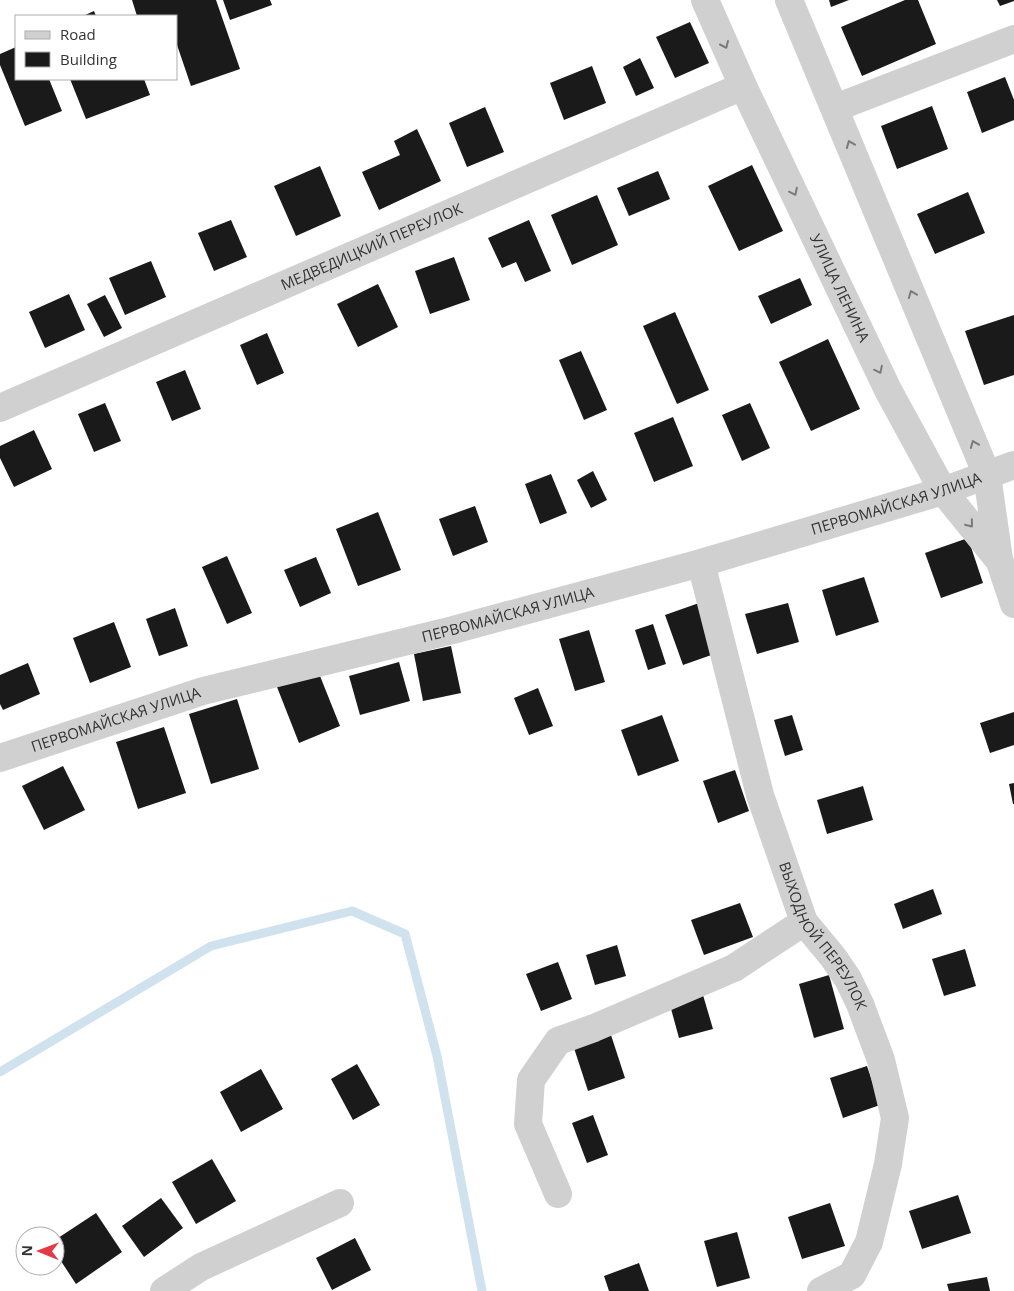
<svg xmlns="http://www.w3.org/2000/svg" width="1014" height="1291" font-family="'Open Sans',sans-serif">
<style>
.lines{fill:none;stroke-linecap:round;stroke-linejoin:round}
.stream{stroke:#cfe2ee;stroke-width:9}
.building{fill:#1a1a1a}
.minor{stroke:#d0d0d0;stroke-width:28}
.tertiary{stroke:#d0d0d0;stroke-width:28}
.oneway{stroke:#7a7a7a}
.labels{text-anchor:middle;stroke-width:5;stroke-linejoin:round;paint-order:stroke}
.street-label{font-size:15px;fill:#333;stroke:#fff}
</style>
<rect width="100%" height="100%" fill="#fff"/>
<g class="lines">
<polyline class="stream" points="0,1072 211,946 352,911 405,934 437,1056 482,1291"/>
</g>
<g class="building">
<polygon points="132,0 216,0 240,69 191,86 176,42 176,16 137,16"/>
<polygon points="223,0 270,0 272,5 230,20"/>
<polygon points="829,0 849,0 831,7"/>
<polygon points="905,0 918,0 936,44 862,76 841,27"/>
<polygon points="997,0 1014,0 1014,1 1000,6"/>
<polygon points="94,11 96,16 83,16"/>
<polygon points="690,22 709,63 675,78 656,37"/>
<polygon points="16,47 16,79 49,79 62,111 25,126 0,65 0,54"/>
<polygon points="640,58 654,88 636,96 623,67"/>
<polygon points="592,66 606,103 564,120 550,83"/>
<polygon points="1005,77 1014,100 1014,120 982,133 967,92"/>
<polygon points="70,79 144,79 150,95 86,119"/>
<polygon points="932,106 948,149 897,169 881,126"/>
<polygon points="485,107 504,152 467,167 449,123"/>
<polygon points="417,129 441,181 379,210 362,172 400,155 394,141"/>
<polygon points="752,165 783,231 739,251 708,186"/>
<polygon points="320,166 341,216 296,236 274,186"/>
<polygon points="658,171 670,199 629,216 617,188"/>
<polygon points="968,192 985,233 935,254 917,214"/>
<polygon points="597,195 618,245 572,265 551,215"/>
<polygon points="231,220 247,257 214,271 198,233"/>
<polygon points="529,220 551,271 525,282 516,262 502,268 488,238"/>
<polygon points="454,257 470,300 430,314 415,271"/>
<polygon points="151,261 166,297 125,315 109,278"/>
<polygon points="800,278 812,305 771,324 758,296"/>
<polygon points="378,284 398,327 358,347 337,304"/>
<polygon points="69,294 85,330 45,348 29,312"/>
<polygon points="105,295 122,328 104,337 87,304"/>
<polygon points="675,312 709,390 677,404 643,326"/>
<polygon points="1014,315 1014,375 984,385 965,331"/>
<polygon points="267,333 284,373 257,385 240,345"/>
<polygon points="828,339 860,409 811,431 779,362"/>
<polygon points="581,351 607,410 584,420 559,360"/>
<polygon points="185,370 201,409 172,421 156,382"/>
<polygon points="105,403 121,441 94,452 78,414"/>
<polygon points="750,403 770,448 742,461 722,415"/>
<polygon points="673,417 693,466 654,482 634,433"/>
<polygon points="34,430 52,469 14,487 0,458 0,446"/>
<polygon points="593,471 607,500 591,508 577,480"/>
<polygon points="551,474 567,513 540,524 525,484"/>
<polygon points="475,506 488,542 453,556 439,519"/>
<polygon points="378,512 401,570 358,586 336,529"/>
<polygon points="968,538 983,583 941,598 925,553"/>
<polygon points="227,556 252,613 227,624 202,567"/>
<polygon points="316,557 331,593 300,607 284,570"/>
<polygon points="864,577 879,622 836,636 822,590"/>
<polygon points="699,603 717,653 683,665 665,615"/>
<polygon points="788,603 799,642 757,654 745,614"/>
<polygon points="175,608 188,646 159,656 146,619"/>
<polygon points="114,622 131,667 90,683 73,638"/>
<polygon points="653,624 666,664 648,670 635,630"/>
<polygon points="589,630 605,682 575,691 559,639"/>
<polygon points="451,646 461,693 423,701 414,654"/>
<polygon points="399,662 410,701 360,715 349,676"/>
<polygon points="28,663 40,694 3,710 0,704 0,675"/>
<polygon points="318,671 340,726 299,743 277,687"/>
<polygon points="538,688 553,726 529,735 514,698"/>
<polygon points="237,699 259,769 211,784 189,714"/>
<polygon points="1014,712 1014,745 990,753 980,723"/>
<polygon points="662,715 679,761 638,776 621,730"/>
<polygon points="792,715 803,750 785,756 774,720"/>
<polygon points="164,727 186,793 138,809 116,742"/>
<polygon points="63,766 85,810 44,830 22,786"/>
<polygon points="735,770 749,811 718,823 703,781"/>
<polygon points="1014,783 1014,804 1013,804 1009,784"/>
<polygon points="863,786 873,820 827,834 817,800"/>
<polygon points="933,889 942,914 903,929 894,904"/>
<polygon points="740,903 753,937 704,955 691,920"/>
<polygon points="617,945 626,976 595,985 586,955"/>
<polygon points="965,949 976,986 944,996 932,959"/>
<polygon points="558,962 572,999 541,1011 526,974"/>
<polygon points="829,975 844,1029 814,1038 799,984"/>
<polygon points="703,995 713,1029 679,1038 670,1005"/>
<polygon points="611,1035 625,1078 588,1091 574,1048"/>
<polygon points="357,1064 380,1105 353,1120 331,1079"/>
<polygon points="867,1066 880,1105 843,1118 830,1078"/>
<polygon points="261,1069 283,1109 241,1132 220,1092"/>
<polygon points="593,1115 608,1155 587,1163 572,1123"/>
<polygon points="212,1159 236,1201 196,1224 172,1182"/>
<polygon points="958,1195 971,1233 922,1249 909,1211"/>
<polygon points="161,1198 183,1228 144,1257 122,1226"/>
<polygon points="830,1203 845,1246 802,1259 788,1217"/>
<polygon points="96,1213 122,1252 76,1284 55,1252 55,1240"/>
<polygon points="737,1232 750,1278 717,1287 704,1241"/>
<polygon points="355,1238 371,1270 332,1290 316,1258"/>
<polygon points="639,1263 649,1291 609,1291 604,1276"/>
<polygon points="987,1277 990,1291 949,1291 947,1284"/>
</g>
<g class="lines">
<g class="minor">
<polyline points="835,108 1014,39"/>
<path id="s1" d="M0,408l743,-322"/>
<path id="s2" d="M701,563l59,232 44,127 29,35 15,22 12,25 21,56 14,58 -7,46 -19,78 -17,33 -31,16"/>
<path id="s3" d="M0,758l203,-67 250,-61 248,-67 242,-72 71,-26"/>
<polyline points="558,1194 528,1124 531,1080 558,1041 594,1028 734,968 804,922"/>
<polyline points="164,1291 201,1267 340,1203"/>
</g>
<g class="tertiary">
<path id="s4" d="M705,0l38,86 145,304 55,101 55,68"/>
<polyline points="789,0 987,475 999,559 1014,604"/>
</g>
</g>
<defs><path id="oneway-chevron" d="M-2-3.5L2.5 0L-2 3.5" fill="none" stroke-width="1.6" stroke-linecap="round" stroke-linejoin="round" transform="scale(1.25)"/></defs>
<g class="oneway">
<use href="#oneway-chevron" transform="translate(725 45) rotate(66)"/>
<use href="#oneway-chevron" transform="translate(850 144) rotate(-112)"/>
<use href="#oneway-chevron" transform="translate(794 192) rotate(64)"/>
<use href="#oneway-chevron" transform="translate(912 294) rotate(-112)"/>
<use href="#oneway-chevron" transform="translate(879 370) rotate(64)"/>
<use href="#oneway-chevron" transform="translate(974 444) rotate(-112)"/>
<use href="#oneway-chevron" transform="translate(970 524) rotate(51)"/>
</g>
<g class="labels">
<g class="street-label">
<text dy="5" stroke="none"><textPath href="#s1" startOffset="405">МЕДВЕДИЦКИЙ ПЕРЕУЛОК</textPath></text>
<text dy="5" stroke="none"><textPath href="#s4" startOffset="318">УЛИЦА ЛЕНИНА</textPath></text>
<text dy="5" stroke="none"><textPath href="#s3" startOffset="932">ПЕРВОМАЙСКАЯ УЛИЦА</textPath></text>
<text dy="5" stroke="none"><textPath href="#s3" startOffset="528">ПЕРВОМАЙСКАЯ УЛИЦА</textPath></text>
<text dy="5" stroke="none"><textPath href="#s3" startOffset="122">ПЕРВОМАЙСКАЯ УЛИЦА</textPath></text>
<text dy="5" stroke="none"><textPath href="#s2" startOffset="395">ВЫХОДНОЙ ПЕРЕУЛОК</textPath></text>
</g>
</g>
<rect x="15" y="15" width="162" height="65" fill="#ffffff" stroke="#adadad"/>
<rect x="25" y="31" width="25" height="8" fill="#d0d0d0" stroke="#adadad"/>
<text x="60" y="40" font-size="15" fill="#333333">Road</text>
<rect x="25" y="52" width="25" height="15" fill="#1a1a1a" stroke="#adadad"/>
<text x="60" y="65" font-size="15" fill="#333333">Building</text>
<g transform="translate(40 1251) rotate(271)"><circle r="24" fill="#ffffff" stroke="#adadad"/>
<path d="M0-4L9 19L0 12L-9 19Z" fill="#e63946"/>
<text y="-8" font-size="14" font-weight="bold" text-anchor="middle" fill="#333333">N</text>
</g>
</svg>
